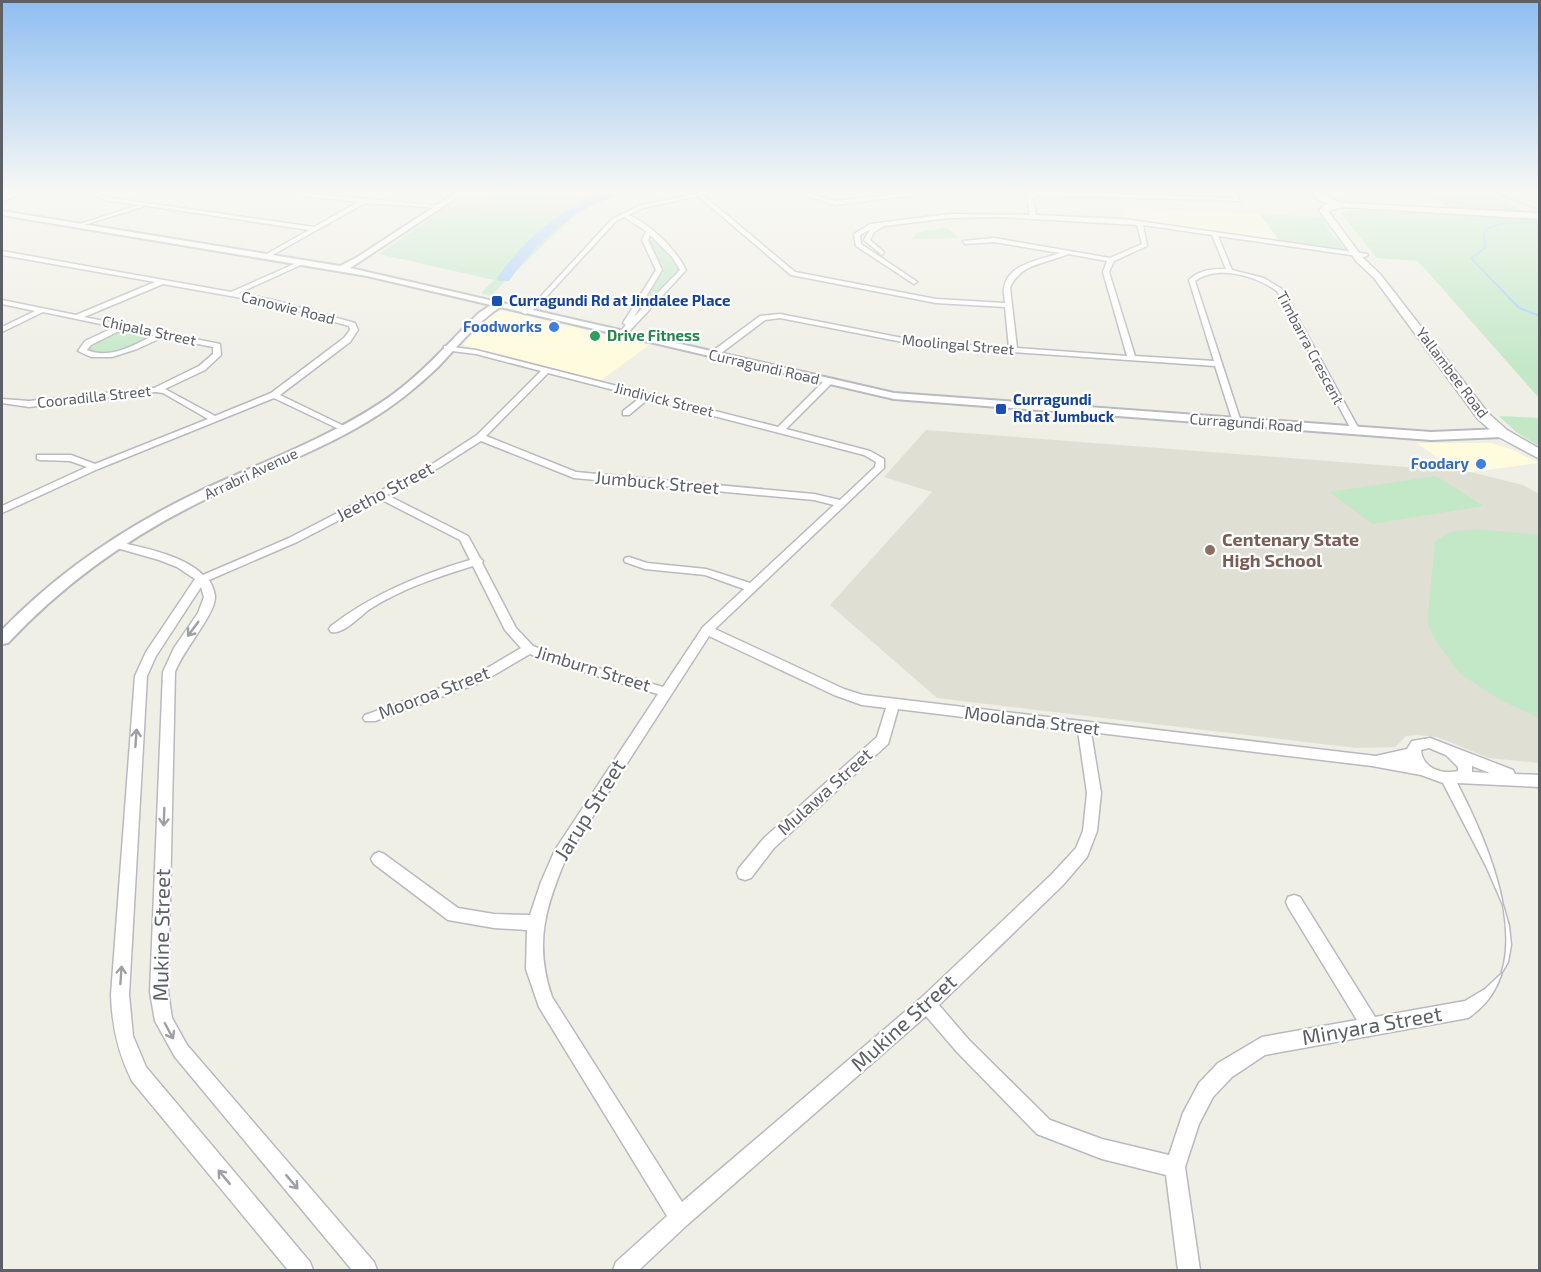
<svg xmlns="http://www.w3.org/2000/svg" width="1541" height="1272" font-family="'Exo 2',sans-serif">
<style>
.commercial{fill:#fffbdd}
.education{fill:#e0dfd4}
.green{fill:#c3e8c8}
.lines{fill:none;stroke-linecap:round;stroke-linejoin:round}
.stream-far1{stroke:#a7cdff;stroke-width:1.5}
.stream{stroke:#a7cdff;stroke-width:2}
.river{fill:#a7cdff;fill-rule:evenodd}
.minor-casing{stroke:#b8bac0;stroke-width:3}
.tertiary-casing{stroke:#b8bac0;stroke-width:4}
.secondary-casing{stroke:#b9bbc2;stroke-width:3}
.minor{fill:#fff;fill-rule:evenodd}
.tertiary{fill:#fff;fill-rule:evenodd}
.secondary{fill:#fff;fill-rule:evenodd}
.oneway{stroke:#9ea0a4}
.transit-dot{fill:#1a4fb4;stroke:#fff;stroke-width:2}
.shop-dot{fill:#3f7fe0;stroke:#fff;stroke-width:2}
.leisure-dot{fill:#2e9e5b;stroke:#fff;stroke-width:2}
.education-dot{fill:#8d6e63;stroke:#fff;stroke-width:2}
.labels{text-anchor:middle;stroke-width:4.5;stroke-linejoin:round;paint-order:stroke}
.far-transit-label{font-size:15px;font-weight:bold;fill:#164399;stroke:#fff;text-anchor:start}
.far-street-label{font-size:15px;fill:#5e6067;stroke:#fff}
.far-shop-label{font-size:15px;font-weight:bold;fill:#366cbe;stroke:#fff;text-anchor:end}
.far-leisure-label{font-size:15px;font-weight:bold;fill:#27864d;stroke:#fff;text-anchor:start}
.street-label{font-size:18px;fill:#5e6067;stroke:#fff}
.education-label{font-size:18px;font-weight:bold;fill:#785e54;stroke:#fff;text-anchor:start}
.near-street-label{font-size:21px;fill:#5e6067;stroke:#fff}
</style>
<rect width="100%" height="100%" fill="#f0efe6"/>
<g class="commercial">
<polygon points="1345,190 1418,190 1451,209 1382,205 1370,195"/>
<polygon points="1119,207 1260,214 1279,240 1285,243 1123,220"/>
<polygon points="503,310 649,345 600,381 463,345 491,313"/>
<polygon points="1417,443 1491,443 1511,449 1539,463 1471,472 1456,471"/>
</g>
<g class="education">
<polygon points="480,190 629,190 609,196 576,214 448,206 469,193"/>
<polygon points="926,430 1471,472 1523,485 1539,494 1539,763 1489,758 1437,737 1418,735 1406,736 1395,747 1357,748 937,698 830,605 932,492 884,477"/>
</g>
<g class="green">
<path d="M497,190h87c-27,24 -65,17 -98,15l-5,-3z"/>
<polygon points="1418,190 1480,190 1527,213 1451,209"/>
<polygon points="448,206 576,214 490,296 481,293 494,280 379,254"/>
<polygon points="1358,210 1539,219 1539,398 1418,261 1377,258 1340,212"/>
<polygon points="1260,214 1322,217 1328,229 1346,250 1285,243 1279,240"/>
<polygon points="946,227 959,238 912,239 917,233"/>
<polygon points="654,239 680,270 639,313 664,269 649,242"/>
<path d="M127,330l24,7c-18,12 -45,22 -65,13l31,-19z"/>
<polygon points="1499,416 1539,418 1539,446 1516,432"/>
<polygon points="1436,476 1484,506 1372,524 1329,492"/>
<polygon points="1475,529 1539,535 1539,718 1500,700 1459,673 1434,638 1427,621 1435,541 1450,532"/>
</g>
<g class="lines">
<g class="stream-far1">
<polyline points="1487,190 1540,210"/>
<path d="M1495,283l-24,-25 14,-10c1,-5 -2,-10 -1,-14 4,-14 44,-11 56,-12"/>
</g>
<polyline class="stream" points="1493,281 1519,308 1540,316"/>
<path class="river" d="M611,190h14c-9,8 -26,11 -38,18 -32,18 -57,43 -78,73h-10l-2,-3c29,-41 67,-72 114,-88z"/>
<defs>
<g id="minor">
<polygon points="98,190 103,190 100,194 105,197 314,227 358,202 271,192 269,190 443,206 440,208 365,203 267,258 264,256 265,255 309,230 142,205 142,207 77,227 77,225 139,205 104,200 93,194"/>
<path d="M712,190h8l-17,5 92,77 141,27 69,4c0,-5 -2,-11 -1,-15 4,-25 37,-28 56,-35l-66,-11 -29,2 -2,-3 31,-3 116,20 32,-14 -5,-19 -136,-8 -51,1 -66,8 -10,6 -4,8 14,12 -2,3 -18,-15 6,-10 5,-3 -15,8 1,9 55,37 1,1 -3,2 -58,-38 -2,-12 16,-10 80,-10 80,1 -3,-19 8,-5 199,7 -5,-8h5l6,11 -204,-6 -3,2 3,18 88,4 243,35 1,1 -3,2 -147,-21 14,34 32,8 18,11 78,142 -4,3 -4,-3 -75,-140c-21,-15 -59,-27 -82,-10l46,141 -4,3 -4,-3 -18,-56 -292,-20 -143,-28 -15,2 -49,37h-6v-4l50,-37 20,-2 143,28 86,6 -4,-41 -69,-4 -145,-28 -93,-79 -55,12 -14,7c22,10 46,33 57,55l-61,66 -7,-2 8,-9 -3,-2 33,-53 -14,-30 4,-9 -22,-14 -8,4 -80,87 -11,6 -4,-2 11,-6 80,-87 27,-13zM1143,225l69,10 14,34c-15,0 -27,1 -37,11l25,81 -79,-5 -26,-84 5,-11 33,-15zM650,235l22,22 8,13 -46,47 28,-47 -14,-30zM1068,254l39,7 -4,11 24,84 -110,-8 -7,-60c10,-25 36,-24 58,-34z"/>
<polygon points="790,190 797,190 835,201 939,190 952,190 835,205"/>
<path d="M2,251l229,41 70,-31h4v2l-66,30 34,7 82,23 3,7 -8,12 -70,53 70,34 -1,2h-6l-69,-33 -176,71 -96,44v-7l85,-39 -17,-6 -30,-1 -3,-1v-4h34l24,9 113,-45 -45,-26 -7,-1 -127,15 -27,-4v-4l27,2 125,-13 45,-22 14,-12v-7l-50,-10 -26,12 -25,8h-21l-13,-6 7,-10 30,-14 -72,-15 -41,20v-5l33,-16 -33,-7v-4l74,15 79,-33 -153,-27zM163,284l107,19 72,21 7,2 1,4 -6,8 -73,55 -56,23 -50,-27 40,-19 16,-15 -1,-11 -136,-27zM123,329l31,6c-20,10 -44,25 -67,15l4,-5z"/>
<path d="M444,346l32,4 302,77 47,-47h6v4l-45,45 84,22 14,8v9l-169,161 129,60 19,6 513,61 31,-7 5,-8 18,-3 83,32 2,4 25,1v12l-83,-4c37,71 84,187 11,235l-203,37 -33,22 -19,20 -14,27 -14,43 15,103h-22l-12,-95 -64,-16 -65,-25 -80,-82 -31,-36 -239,209 -48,45h-26l3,-8 51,-46 -128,-209 -13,-38 1,-39 -33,-2 -46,-8 -74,-56 -3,-5 3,-5 5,-2 5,2 74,54 36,6 36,1 11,-33 14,-32 103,-156 -102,-30 -26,-10 -48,28 -107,39h-10l-2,-3 2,-3 109,-39 47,-28 -16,-18 -32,-64c-36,11 -72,23 -103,43 -10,7 -27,26 -39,23l-2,-3 2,-3c42,-32 88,-51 139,-66l-10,-20 -80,-41 -83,43 -88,38c3,5 6,12 6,18 -1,18 -32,52 -40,74l-7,320 4,26 15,27 187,217 3,8h-25l-177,-213 -20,-36 -5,-29 13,-320 11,-24 24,-35 6,-16 -3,-10 -45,69 -9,20 -18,319 4,41 13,31 164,195 3,8h-25l-156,-189c-14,-28 -20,-55 -21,-86l24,-319 11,-24 49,-73 -18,-12 -18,-7 -49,-14 -1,-2 5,-3c26,6 70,14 89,34l86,-37 145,-75 43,-28 64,-64 -65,-17 -32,-4zM548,373l93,24 -18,14v4h6l19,-16 216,56 12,7 -1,5 -35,33 -26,-6 -238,-22 -90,-36zM481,441l93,37 240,22 20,5 -84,78 -44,-14 -59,-6 -18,-6 -4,1 -1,2 1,2 20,7 60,6 39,14 -41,38 -40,60 -99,-29 -31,-12 -17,-18 -34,-65 1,-2 -3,-3 -12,-22 -81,-41 53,-28zM709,636l125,59 28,10 24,3 -9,29 -113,101 -25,30 -2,5 2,5 6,2 6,-2 23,-30 114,-104 10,-35 180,22 9,62 -4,38 -7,17 -25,27 -130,123 -239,204 -130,-205c-18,-53 -7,-89 14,-139zM1091,732l281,34 49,9 22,8 43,83 17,39 6,21 2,19 -3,17 -7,12 -16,15 -20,12 -90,16 -75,-120 -6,-2 -6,2 -2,5 2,5 69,113 -95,17 -44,26 -19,20 -16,30 -14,42 -67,-16 -52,-19 -81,-80 -30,-35 124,-120 24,-28 10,-26 4,-38zM1429,748l17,7 12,12v4c-16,4 -36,-3 -37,-21zM1472,766l18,7 -18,-1z"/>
</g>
<g id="tertiary">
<polygon points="19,190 28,190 2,202 2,197"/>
<path d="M460,190h8l-118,78 544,125 537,39 71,-3 6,4 -6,4 -71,3 -537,-41 -394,-92c-24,16 -42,39 -62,60 -21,20 -43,38 -68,53 -51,31 -107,51 -160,77 -77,37 -144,84 -202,146l-6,1v-14c57,-59 126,-105 200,-140 61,-28 124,-51 180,-88 37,-24 65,-58 97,-89l12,-8 -124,-29 -365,-61v-4l338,55 16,-8z"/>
<polygon points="1304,190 1312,190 1346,205 1342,207 1323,202"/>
</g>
<polygon id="secondary" points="1342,203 1540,213 1540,219 1342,207 1328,211 1363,258 1380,274 1488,413 1507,430 1540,449 1540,459 1497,436 1478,419 1374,278 1357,262 1319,210 1326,204"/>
</defs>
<use href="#minor" class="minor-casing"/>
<use href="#tertiary" class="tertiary-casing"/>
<use href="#secondary" class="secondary-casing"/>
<use href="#minor" class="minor"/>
<use href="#tertiary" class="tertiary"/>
<use href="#secondary" class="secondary"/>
</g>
<defs><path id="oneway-shaft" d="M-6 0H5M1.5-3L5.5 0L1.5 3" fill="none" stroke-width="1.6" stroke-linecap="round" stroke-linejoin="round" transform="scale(1.5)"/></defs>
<g class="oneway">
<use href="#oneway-shaft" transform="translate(193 629) rotate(127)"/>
<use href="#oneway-shaft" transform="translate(136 738) rotate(-86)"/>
<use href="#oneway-shaft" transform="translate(164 817) rotate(92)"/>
<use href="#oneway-shaft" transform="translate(121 975) rotate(-86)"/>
<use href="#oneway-shaft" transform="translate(169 1031) rotate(62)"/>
<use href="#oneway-shaft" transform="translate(224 1177) rotate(-130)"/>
<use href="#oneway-shaft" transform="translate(292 1182) rotate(50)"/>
</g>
<linearGradient id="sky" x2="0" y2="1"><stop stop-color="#8ebef1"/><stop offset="0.52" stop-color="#f8f8f4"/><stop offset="1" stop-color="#f8f8f4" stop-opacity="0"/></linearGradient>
<rect width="1541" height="368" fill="url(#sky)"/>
<g class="transit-dot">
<rect x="491" y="295" width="12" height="12" rx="3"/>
<rect x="995" y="403" width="12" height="12" rx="3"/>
</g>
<g class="shop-dot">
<circle cx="554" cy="327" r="6"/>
<circle cx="1481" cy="464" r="6"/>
</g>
<circle class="leisure-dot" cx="595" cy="336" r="6"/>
<circle class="education-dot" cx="1210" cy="550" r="6"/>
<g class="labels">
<g class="far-transit-label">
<text x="509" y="306">Curragundi Rd at Jindalee Place</text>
<text x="1013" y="405">Curragundi<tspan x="1013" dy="17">Rd at Jumbuck</tspan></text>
</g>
<g class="far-street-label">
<text transform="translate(288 308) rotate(14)" y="5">Canowie Road</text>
<text transform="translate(149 331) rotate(12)" y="5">Chipala Street</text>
<text transform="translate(958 345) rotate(5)" y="5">Moolingal Street</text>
<text transform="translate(1310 348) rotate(62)" y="5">Timbarra Crescent</text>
<text transform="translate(764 367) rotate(13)" y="5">Curragundi Road</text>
<text transform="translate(1452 373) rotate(53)" y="5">Yallambee Road</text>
<text transform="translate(94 397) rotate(-6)" y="5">Cooradilla Street</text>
<text transform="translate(664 400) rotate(14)" y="5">Jindivick Street</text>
<text transform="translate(1246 423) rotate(4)" y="5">Curragundi Road</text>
<text transform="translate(251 474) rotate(-25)" y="5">Arrabri Avenue</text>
</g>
<g class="far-shop-label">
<text x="542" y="332">Foodworks</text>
<text x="1469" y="469">Foodary</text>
</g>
<g class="far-leisure-label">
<text x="607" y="341">Drive Fitness</text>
</g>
<g class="street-label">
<text transform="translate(657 483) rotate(5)" y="6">Jumbuck Street</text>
<text transform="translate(385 492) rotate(-28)" y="6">Jeetho Street</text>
<text transform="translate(593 669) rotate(17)" y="6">Jimburn Street</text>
<text transform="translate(434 693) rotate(-21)" y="6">Mooroa Street</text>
<text transform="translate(1032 721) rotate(7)" y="6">Moolanda Street</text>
<text transform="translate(825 792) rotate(-42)" y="6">Mulawa Street</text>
</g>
<g class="education-label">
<text x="1222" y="546">Centenary State<tspan x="1222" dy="21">High School</tspan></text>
</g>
<g class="near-street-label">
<text transform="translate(590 810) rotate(-58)" y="7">Jarup Street</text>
<text transform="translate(162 935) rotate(-89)" y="7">Mukine Street</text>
<text transform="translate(904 1023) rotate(-42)" y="7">Mukine Street</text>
<text transform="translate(1372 1026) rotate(-10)" y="7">Minyara Street</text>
</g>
</g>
<rect width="1541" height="1272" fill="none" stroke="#5e6067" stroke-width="6"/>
</svg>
